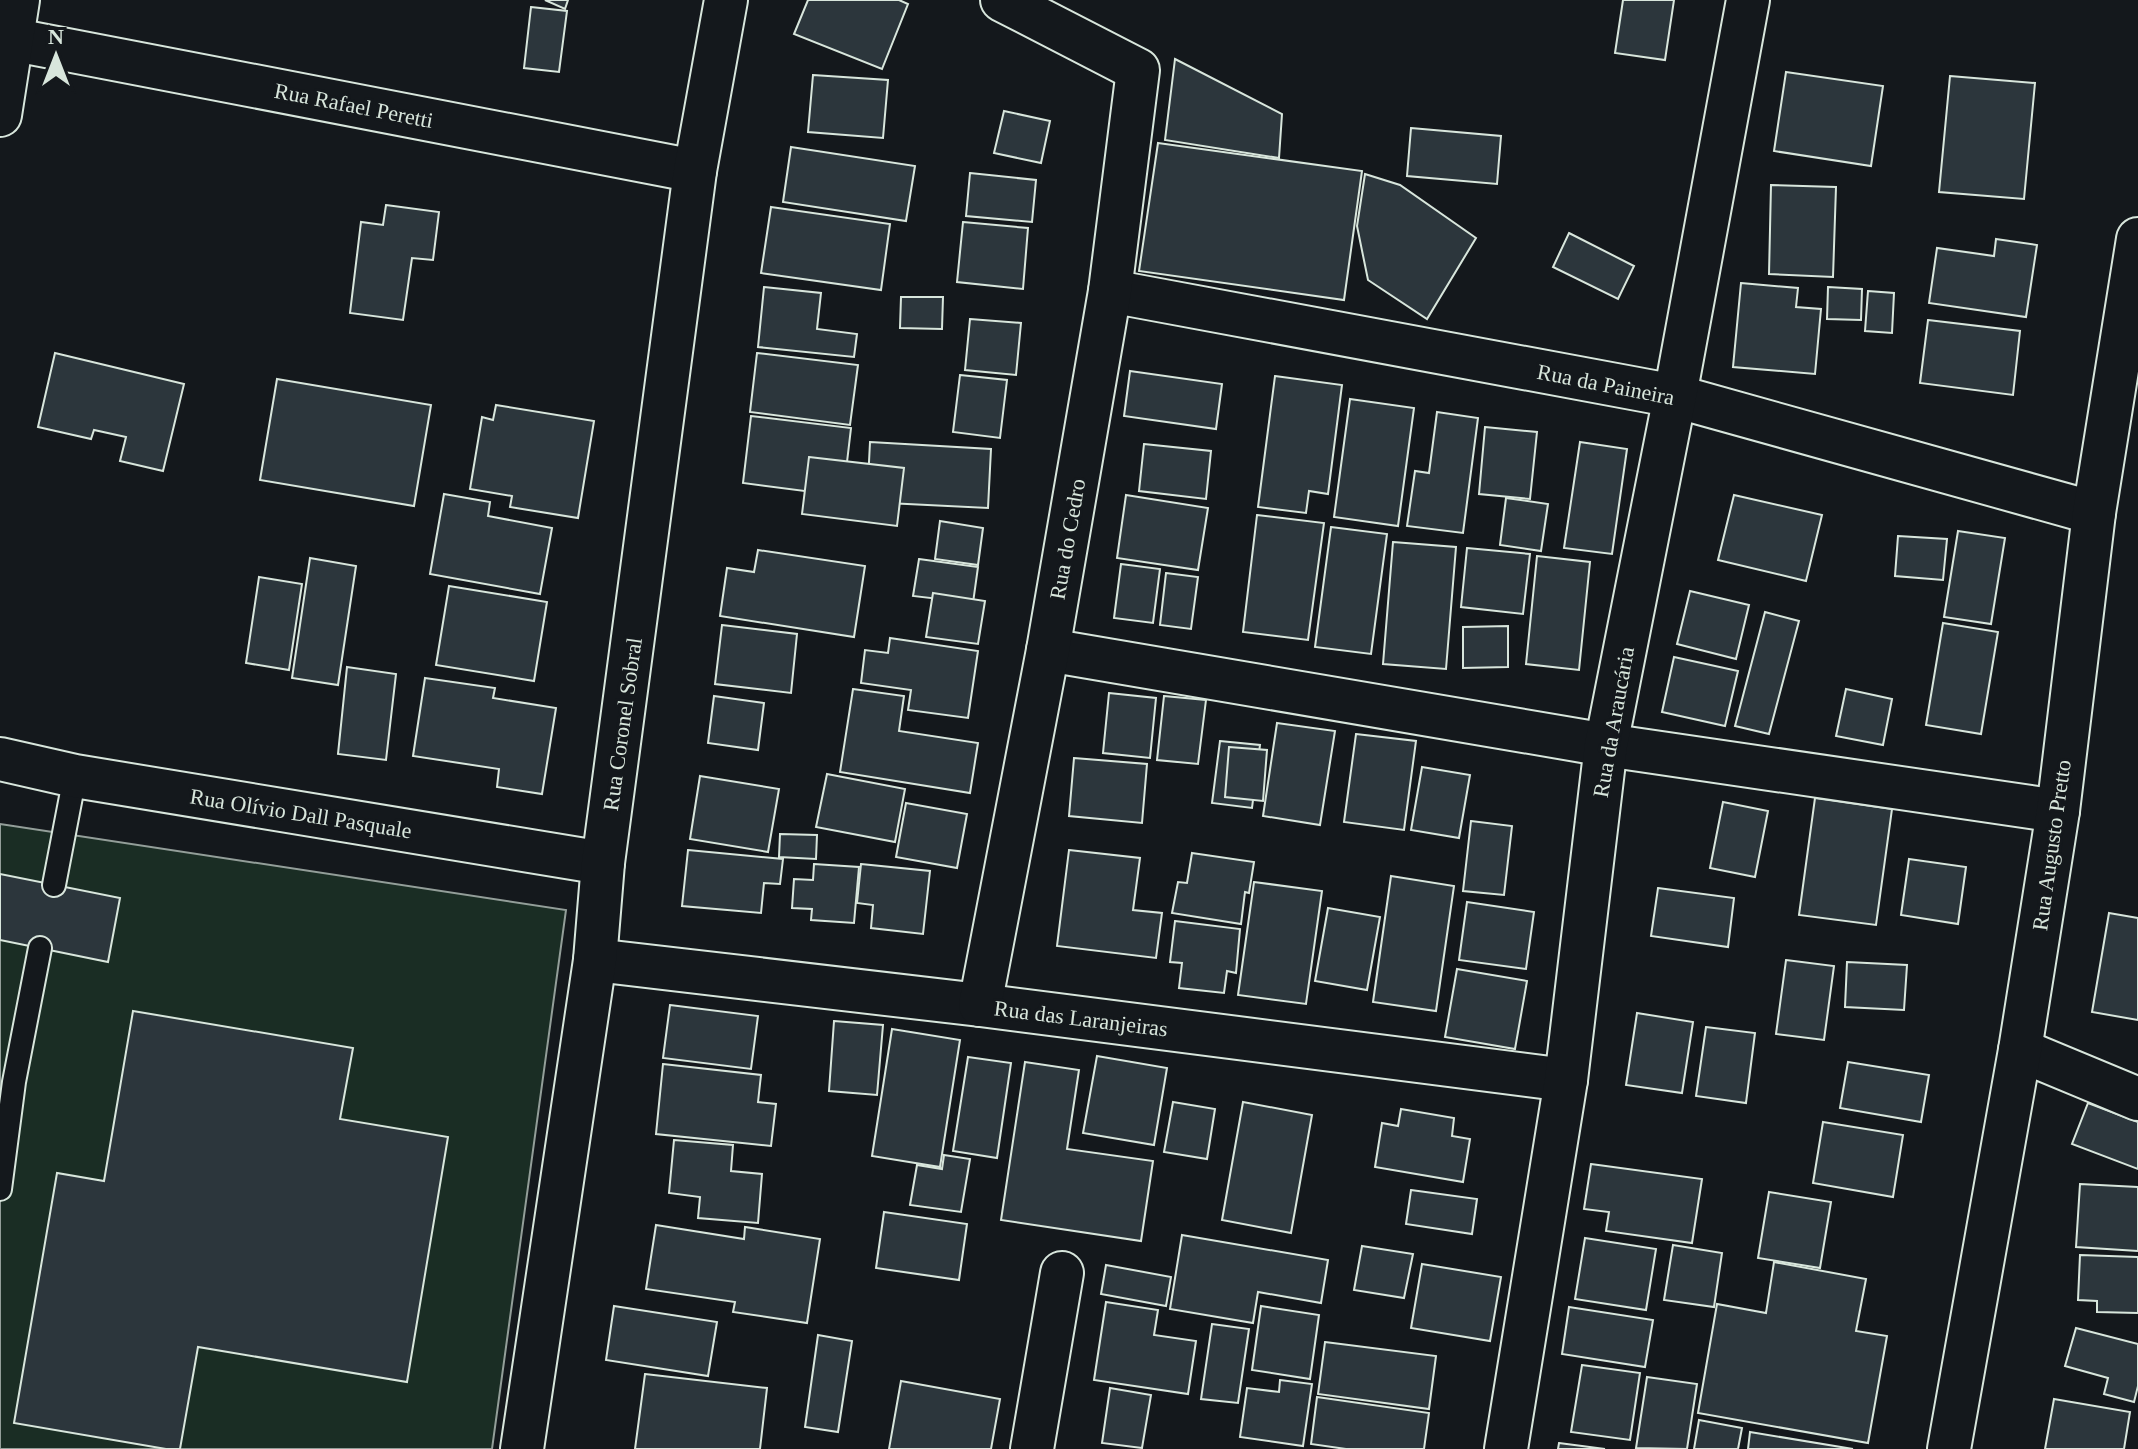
<svg xmlns="http://www.w3.org/2000/svg" width="2138" height="1449" font-family="Georgia,serif">
<style>
.green{fill:#1a2d24;stroke:#939e99;stroke-width:2}
.building{fill:#2c363c;stroke:#d8e6dc;stroke-width:2}
.lines{fill:none;stroke-linecap:round;stroke-linejoin:round}
.service-casing{stroke:#d8e6dc;stroke-width:26}
.minor-casing{stroke:#d8e6dc;stroke-width:46}
.service{stroke:#14181c;stroke-width:22}
.minor{stroke:#14181c;stroke-width:42}
.labels{text-anchor:middle;stroke-width:6;stroke-linejoin:round;paint-order:stroke}
.street-label{font-size:22px;fill:#d8e6dc;stroke:#14181c}
</style>
<rect width="100%" height="100%" fill="#14181c"/>
<polygon class="green" points="0,824 566,910 492,1449 0,1449"/>
<g class="building">
<polygon points="545,0 568,0 565,9"/>
<polygon points="808,0 899,0 908,4 882,69 794,34"/>
<polygon points="1623,0 1674,0 1665,60 1615,53"/>
<polygon points="531,7 567,11 559,72 524,68"/>
<polygon points="1175,59 1282,114 1279,158 1165,140"/>
<polygon points="1786,72 1883,86 1871,166 1774,151"/>
<polygon points="813,75 888,80 883,138 808,132"/>
<polygon points="1950,76 2035,83 2024,199 1939,192"/>
<polygon points="1004,111 1050,121 1041,163 994,153"/>
<polygon points="1411,128 1501,136 1497,184 1407,176"/>
<polygon points="1158,143 1362,171 1344,300 1139,271"/>
<polygon points="791,147 915,166 906,221 783,202"/>
<polygon points="970,173 1036,180 1032,222 966,216"/>
<polygon points="1365,174 1400,185 1476,238 1427,319 1368,280 1357,226"/>
<polygon points="1771,185 1836,187 1833,277 1769,274"/>
<polygon points="386,205 439,212 433,260 412,258 403,320 350,313 361,222 383,225"/>
<polygon points="771,207 890,224 881,290 761,273"/>
<polygon points="963,222 1028,228 1023,289 957,282"/>
<polygon points="1569,233 1634,266 1618,299 1553,267"/>
<polygon points="1996,239 2037,245 2026,317 1929,303 1937,248 1994,256"/>
<polygon points="1741,283 1798,288 1796,307 1821,309 1815,374 1733,367"/>
<polygon points="764,287 821,293 817,329 857,334 854,357 758,347"/>
<polygon points="1828,287 1862,289 1861,320 1827,319"/>
<polygon points="1868,291 1894,293 1892,333 1865,331"/>
<polygon points="901,297 943,297 942,329 900,328"/>
<polygon points="970,319 1021,323 1016,375 965,370"/>
<polygon points="1928,320 2020,331 2013,395 1920,383"/>
<polygon points="55,353 184,384 163,471 120,461 126,437 94,430 91,439 38,427"/>
<polygon points="757,353 858,365 850,425 750,412"/>
<polygon points="1130,371 1222,384 1216,429 1124,416"/>
<polygon points="960,375 1007,380 1000,438 953,432"/>
<polygon points="1275,376 1342,385 1328,494 1309,491 1306,513 1258,507"/>
<polygon points="277,379 431,405 414,506 260,480"/>
<polygon points="1350,399 1414,408 1398,526 1334,517"/>
<polygon points="496,405 594,421 578,518 510,507 512,496 470,489 482,417 493,420"/>
<polygon points="1437,412 1478,418 1463,533 1407,526 1415,471 1429,473"/>
<polygon points="751,416 851,428 843,496 743,483"/>
<polygon points="1485,427 1537,432 1530,499 1479,494"/>
<polygon points="870,442 991,449 988,508 867,502"/>
<polygon points="1580,442 1627,449 1612,554 1564,548"/>
<polygon points="1144,444 1211,451 1206,499 1139,491"/>
<polygon points="809,457 904,468 897,526 802,514"/>
<polygon points="444,494 490,502 488,516 552,528 540,594 430,574"/>
<polygon points="1126,495 1208,508 1198,570 1117,558"/>
<polygon points="1734,495 1822,515 1806,581 1718,560"/>
<polygon points="1506,498 1548,504 1541,551 1500,545"/>
<polygon points="1257,515 1324,523 1308,640 1243,632"/>
<polygon points="940,521 983,528 978,565 935,559"/>
<polygon points="1331,527 1387,534 1371,654 1315,647"/>
<polygon points="1958,531 2005,538 1991,624 1944,617"/>
<polygon points="1898,536 1947,539 1943,580 1895,576"/>
<polygon points="1393,542 1456,547 1446,669 1383,664"/>
<polygon points="1467,548 1530,554 1523,614 1461,607"/>
<polygon points="758,550 865,566 854,637 720,616 727,568 754,572"/>
<polygon points="1537,556 1590,562 1579,670 1526,664"/>
<polygon points="310,558 356,566 338,685 292,678"/>
<polygon points="919,559 978,567 973,603 913,596"/>
<polygon points="1121,564 1160,569 1153,623 1114,618"/>
<polygon points="1166,573 1198,577 1191,629 1160,625"/>
<polygon points="259,577 302,584 289,670 246,663"/>
<polygon points="449,586 547,602 534,681 436,665"/>
<polygon points="1690,591 1749,605 1736,659 1677,644"/>
<polygon points="933,593 985,601 978,644 926,637"/>
<polygon points="1765,612 1799,621 1769,734 1735,726"/>
<polygon points="1943,623 1998,632 1981,734 1926,725"/>
<polygon points="722,625 797,634 791,693 715,684"/>
<polygon points="1508,626 1508,667 1463,668 1463,627"/>
<polygon points="890,638 978,651 968,718 908,710 911,690 861,683 865,650 888,653"/>
<polygon points="1674,657 1738,671 1725,726 1662,712"/>
<polygon points="347,667 396,674 386,760 338,754"/>
<polygon points="425,678 495,688 493,698 556,708 542,794 497,787 499,769 413,756"/>
<polygon points="853,689 904,696 899,731 978,743 970,793 840,772"/>
<polygon points="1846,689 1892,699 1883,745 1836,736"/>
<polygon points="1109,693 1156,698 1150,758 1103,753"/>
<polygon points="714,696 764,703 758,750 708,743"/>
<polygon points="1164,696 1206,700 1198,764 1157,760"/>
<polygon points="1277,723 1335,731 1320,825 1263,816"/>
<polygon points="1356,734 1416,741 1404,830 1344,822"/>
<polygon points="1220,741 1260,745 1252,808 1212,803"/>
<polygon points="1229,747 1267,750 1263,801 1225,797"/>
<polygon points="1074,758 1147,764 1142,823 1069,816"/>
<polygon points="1422,767 1470,775 1459,838 1411,830"/>
<polygon points="827,774 905,789 895,842 816,827"/>
<polygon points="700,776 779,789 768,852 690,839"/>
<polygon points="1815,798 1892,809 1876,925 1799,915"/>
<polygon points="1723,802 1768,811 1755,877 1710,868"/>
<polygon points="906,803 967,814 957,868 896,857"/>
<polygon points="1471,821 1512,826 1504,895 1463,891"/>
<polygon points="780,834 817,835 816,859 779,857"/>
<polygon points="688,850 783,859 780,884 764,883 761,913 682,906"/>
<polygon points="1069,850 1140,858 1133,910 1162,913 1156,958 1057,946"/>
<polygon points="1192,853 1254,862 1249,893 1245,892 1241,924 1172,913 1178,882 1187,883"/>
<polygon points="1909,859 1966,867 1958,924 1901,915"/>
<polygon points="814,864 859,867 854,923 811,920 812,909 792,908 794,879 813,880"/>
<polygon points="861,864 930,871 923,934 871,928 873,905 857,903"/>
<polygon points="0,874 120,898 108,962 0,940"/>
<polygon points="1391,876 1454,886 1436,1011 1373,1002"/>
<polygon points="1254,882 1322,891 1306,1004 1238,995"/>
<polygon points="1658,888 1734,898 1728,947 1651,936"/>
<polygon points="1467,902 1534,912 1526,969 1459,960"/>
<polygon points="1328,908 1380,917 1367,990 1315,981"/>
<polygon points="2109,913 2138,918 2138,1020 2092,1012"/>
<polygon points="1175,921 1240,929 1236,973 1227,971 1224,993 1179,988 1182,963 1170,962"/>
<polygon points="1786,960 1834,966 1824,1040 1776,1034"/>
<polygon points="1847,962 1907,965 1904,1010 1845,1007"/>
<polygon points="1457,969 1527,981 1515,1049 1445,1037"/>
<polygon points="670,1005 758,1016 751,1069 663,1058"/>
<polygon points="133,1011 353,1048 340,1119 448,1137 407,1382 198,1347 180,1449 166,1449 14,1423 57,1173 104,1181"/>
<polygon points="1637,1013 1693,1022 1682,1093 1626,1085"/>
<polygon points="834,1021 883,1025 877,1095 829,1091"/>
<polygon points="1706,1027 1755,1033 1746,1103 1696,1096"/>
<polygon points="892,1029 960,1040 940,1167 872,1156"/>
<polygon points="1097,1056 1167,1068 1154,1145 1083,1133"/>
<polygon points="968,1057 1011,1063 997,1158 953,1151"/>
<polygon points="1025,1062 1079,1070 1067,1149 1153,1161 1141,1241 1001,1220"/>
<polygon points="1848,1062 1929,1075 1921,1122 1840,1108"/>
<polygon points="663,1064 761,1075 758,1102 776,1104 771,1146 656,1134"/>
<polygon points="1173,1102 1215,1109 1207,1159 1164,1152"/>
<polygon points="1243,1102 1312,1115 1291,1233 1222,1220"/>
<polygon points="2088,1103 2138,1122 2138,1169 2072,1144"/>
<polygon points="1401,1109 1454,1118 1452,1136 1470,1139 1463,1182 1375,1167 1382,1123 1398,1126"/>
<polygon points="1823,1122 1903,1135 1893,1197 1813,1183"/>
<polygon points="674,1140 733,1145 731,1171 762,1174 758,1223 698,1218 700,1197 669,1193"/>
<polygon points="944,1155 970,1159 961,1212 910,1205 917,1165 942,1169"/>
<polygon points="1591,1164 1702,1179 1692,1243 1606,1231 1609,1212 1584,1209"/>
<polygon points="2080,1184 2138,1187 2138,1251 2076,1247"/>
<polygon points="1411,1190 1477,1199 1472,1234 1406,1224"/>
<polygon points="1769,1192 1831,1202 1820,1268 1758,1258"/>
<polygon points="884,1212 967,1224 959,1280 876,1268"/>
<polygon points="656,1225 744,1239 745,1227 820,1239 807,1323 733,1312 735,1302 646,1289"/>
<polygon points="1182,1235 1328,1260 1321,1303 1258,1292 1253,1323 1170,1309"/>
<polygon points="1585,1238 1656,1249 1646,1310 1575,1299"/>
<polygon points="1673,1245 1722,1253 1714,1307 1664,1300"/>
<polygon points="1362,1246 1413,1254 1404,1298 1354,1290"/>
<polygon points="2080,1255 2138,1257 2138,1313 2097,1312 2097,1301 2078,1300"/>
<polygon points="1774,1262 1866,1279 1856,1331 1887,1336 1868,1443 1698,1413 1717,1304 1766,1313"/>
<polygon points="1422,1264 1501,1277 1490,1341 1411,1328"/>
<polygon points="1106,1265 1171,1277 1166,1306 1101,1294"/>
<polygon points="1106,1302 1158,1310 1154,1335 1196,1341 1188,1394 1094,1380"/>
<polygon points="614,1306 717,1322 708,1376 606,1360"/>
<polygon points="1261,1306 1319,1315 1310,1379 1252,1370"/>
<polygon points="1569,1307 1653,1320 1645,1367 1562,1354"/>
<polygon points="1212,1324 1249,1329 1238,1403 1201,1399"/>
<polygon points="2076,1328 2138,1344 2138,1386 2134,1402 2104,1394 2108,1378 2065,1366"/>
<polygon points="818,1335 852,1341 838,1432 805,1427"/>
<polygon points="1325,1342 1436,1356 1429,1409 1318,1394"/>
<polygon points="1582,1365 1640,1373 1630,1440 1571,1432"/>
<polygon points="645,1374 767,1388 760,1449 635,1449"/>
<polygon points="1647,1377 1697,1384 1687,1449 1636,1448"/>
<polygon points="1280,1380 1312,1384 1303,1446 1240,1437 1247,1388 1279,1392"/>
<polygon points="901,1381 1000,1399 991,1449 889,1449"/>
<polygon points="1110,1388 1151,1395 1142,1448 1102,1443"/>
<polygon points="1317,1397 1429,1413 1424,1449 1346,1449 1311,1444"/>
<polygon points="2054,1399 2130,1412 2124,1449 2045,1449"/>
<polygon points="1699,1420 1742,1428 1738,1449 1694,1449"/>
<polygon points="1750,1432 1853,1449 1748,1449"/>
<polygon points="1559,1443 1605,1449 1558,1449"/>
</g>
<g class="lines">
<defs>
<g id="service">
<polyline points="54,885 75,776"/>
<polyline points="0,1189 14,1082 40,948"/>
</g>
<g id="minor">
<polyline points="0,37 695,171"/>
<polyline points="0,115 18,0"/>
<polyline points="1110,291 1675,396 2094,513"/>
<polyline points="1048,650 1606,745 2058,811"/>
<polyline points="0,759 75,776 603,863"/>
<polyline points="595,960 980,1005 1566,1080"/>
<polyline points="980,1005 1048,650 1110,291 1138,70 1002,0"/>
<polyline points="2020,1050 2138,1099"/>
<polyline points="522,1449 595,960 603,863 695,171 726,0"/>
<polyline points="1032,1449 1062,1273"/>
<polyline points="1506,1449 1566,1080 1606,745 1675,396 1748,0"/>
<polyline points="1949,1449 2020,1050 2058,811 2094,513 2138,239"/>
</g>
</defs>
<use href="#service" class="service-casing"/>
<use href="#minor" class="minor-casing"/>
<use href="#service" class="service"/>
<use href="#minor" class="minor"/>
</g>
<g class="labels">
<g class="street-label">
<text transform="translate(354 105) rotate(11)" y="8">Rua Rafael Peretti</text>
<text transform="translate(1606 384) rotate(11)" y="8">Rua da Paineira</text>
<text transform="translate(1067 539) rotate(-80)" y="8">Rua do Cedro</text>
<text transform="translate(1613 722) rotate(-80)" y="8">Rua da Araucária</text>
<text transform="translate(622 724) rotate(-82)" y="8">Rua Coronel Sobral</text>
<text transform="translate(301 813) rotate(9)" y="8">Rua Olívio Dall Pasquale</text>
<text transform="translate(2051 845) rotate(-82)" y="8">Rua Augusto Pretto</text>
<text transform="translate(1081 1018) rotate(7)" y="8">Rua das Laranjeiras</text>
</g>
</g>
<g transform="translate(56 56)" stroke="#14181c" stroke-width="6" paint-order="stroke">
<path d="M0-6L14 30L0 20L-14 30Z" fill="#d8e6dc"/>
<text y="-12" font-size="22" font-weight="bold" text-anchor="middle" fill="#d8e6dc">N</text>
</g>
</svg>
